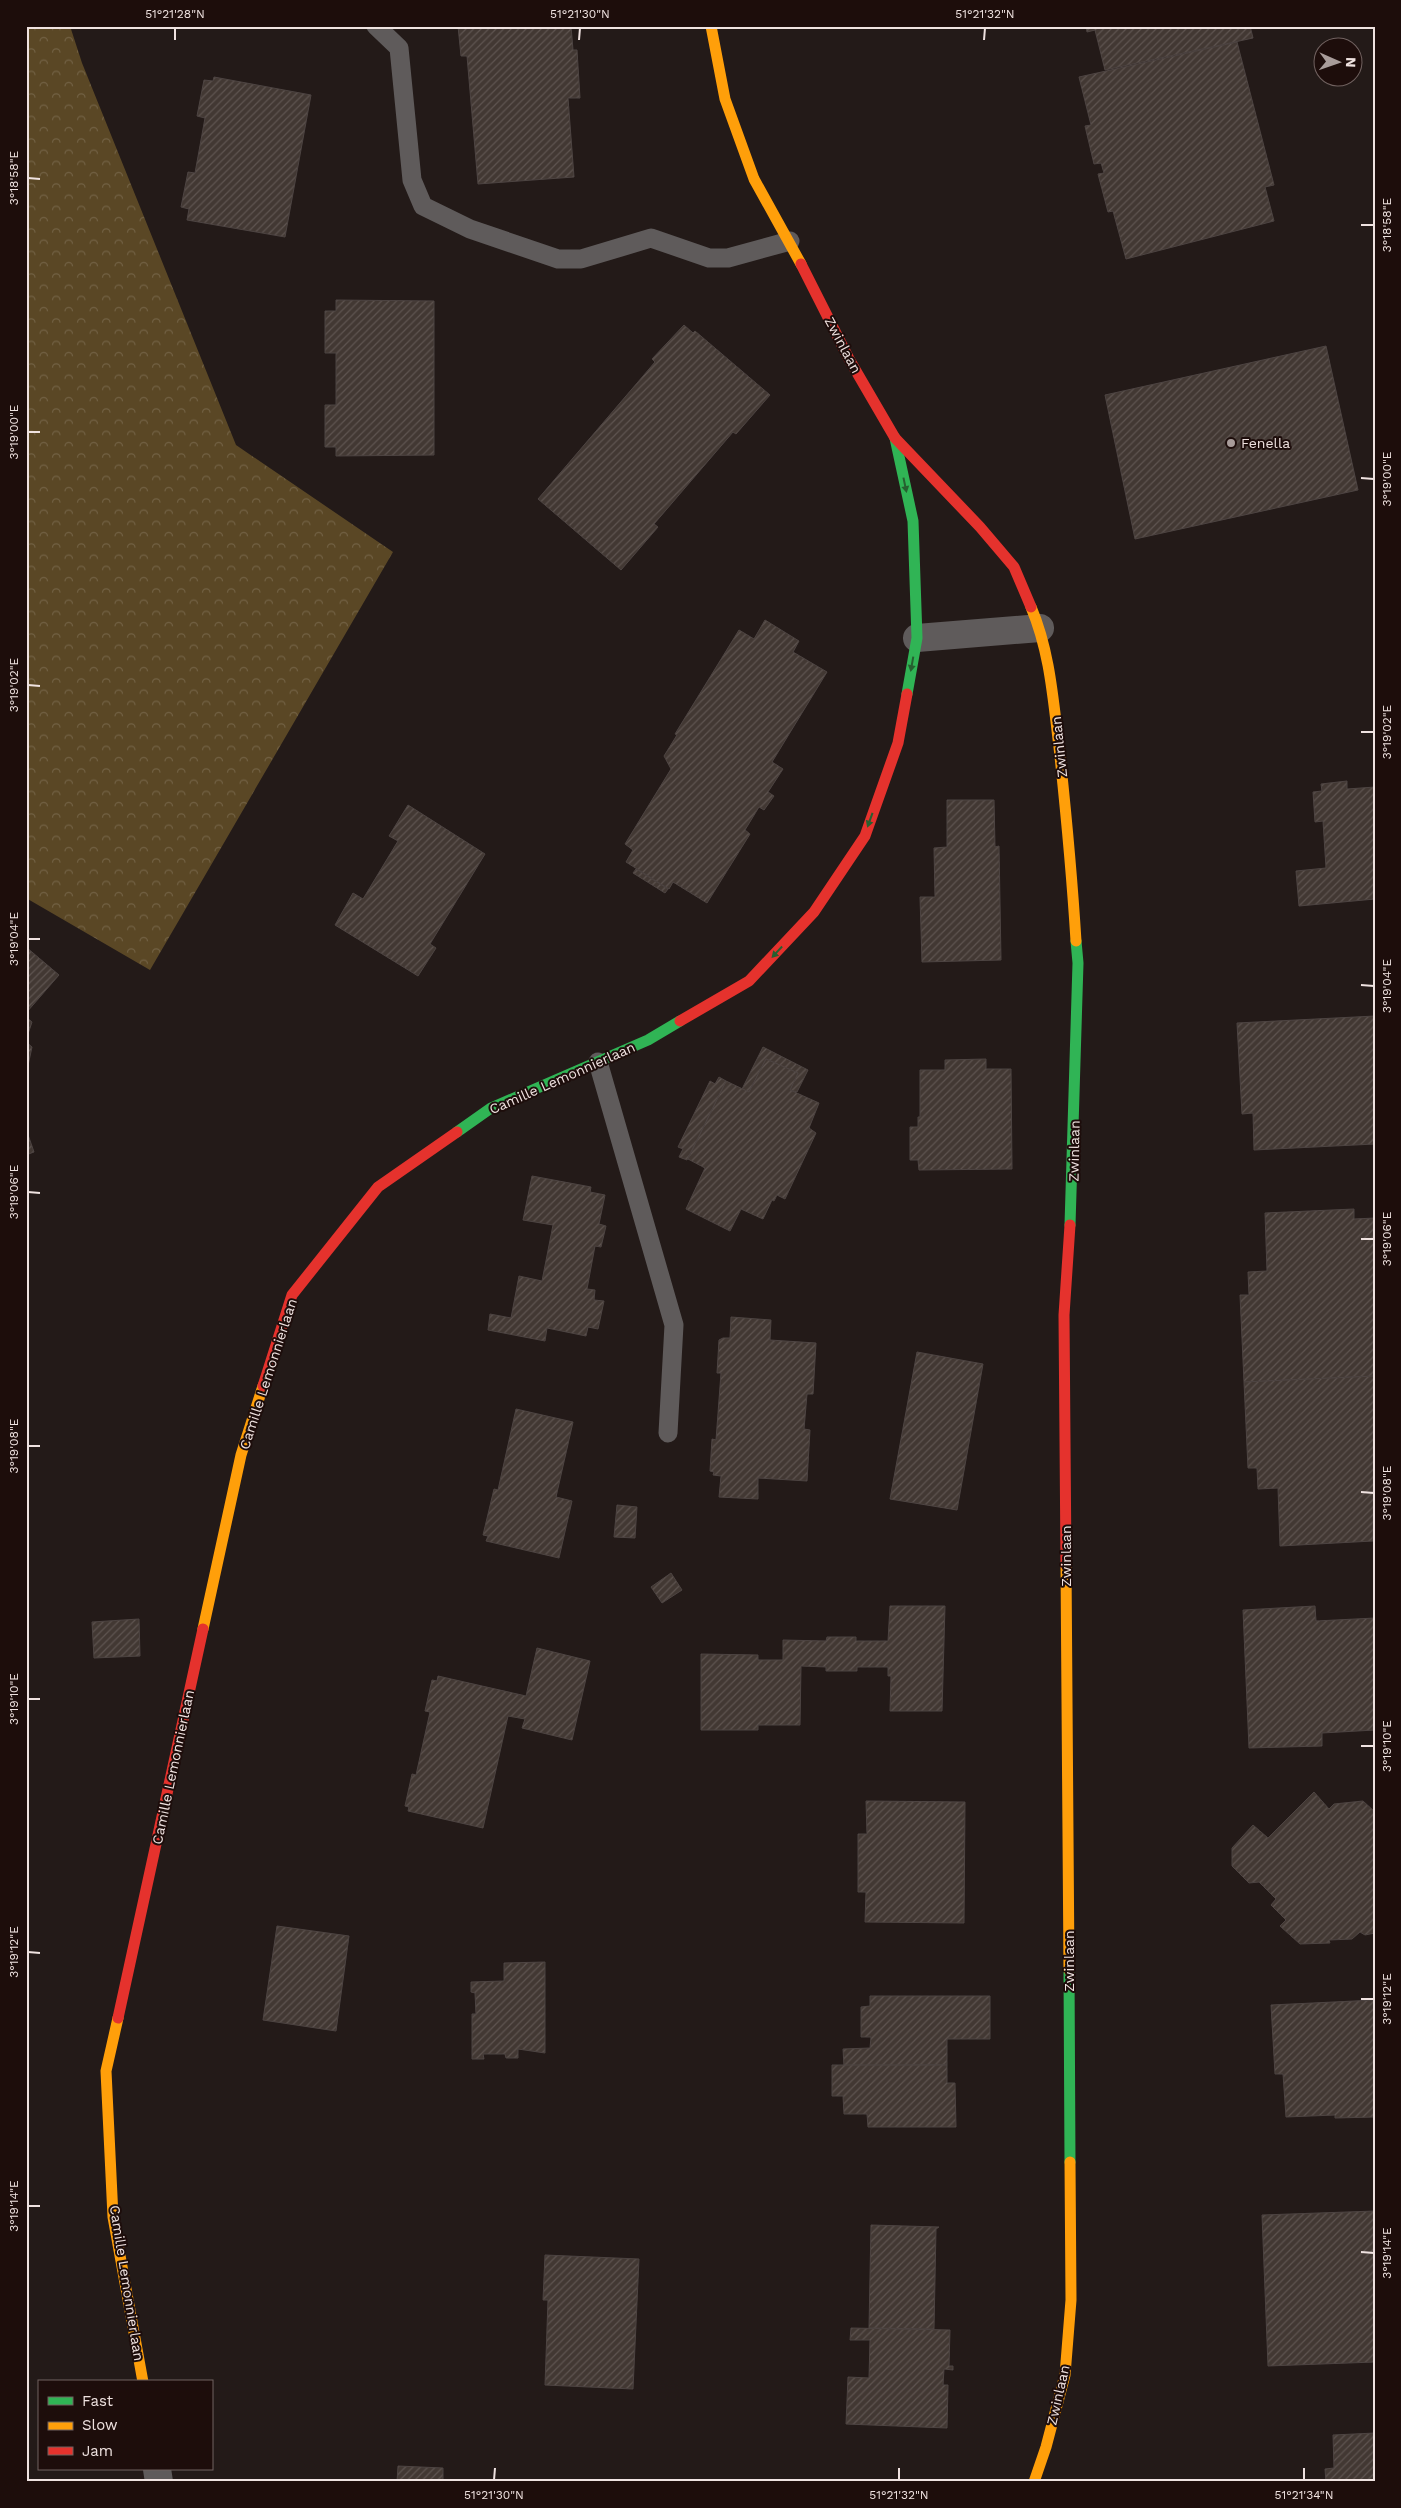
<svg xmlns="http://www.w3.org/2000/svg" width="1401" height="2508" font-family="'Work Sans',sans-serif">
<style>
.forest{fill:url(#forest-crowns)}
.building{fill:url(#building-hatch);stroke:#4d4442}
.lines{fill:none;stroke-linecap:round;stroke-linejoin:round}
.lane{stroke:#5f5b5b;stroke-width:19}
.street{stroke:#5f5b5b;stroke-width:28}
.fast{stroke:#30b455;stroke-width:11}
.slow{stroke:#ff9f0a;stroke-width:11}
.jam{stroke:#e5322d;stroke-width:11}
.oneway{fill:#266030}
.ticks{fill:none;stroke:#efe2e0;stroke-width:2}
.poi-dot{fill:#a89c9a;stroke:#1d0d0b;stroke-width:2}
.labels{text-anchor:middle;stroke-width:4;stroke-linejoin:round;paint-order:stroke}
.street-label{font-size:14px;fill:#efe2e0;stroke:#1d0d0b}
.poi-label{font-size:14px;fill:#efe2e0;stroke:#1d0d0b;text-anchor:start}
.neatline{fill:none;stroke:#efe2e0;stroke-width:2}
.ticks-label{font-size:12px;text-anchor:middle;fill:#efe2e0}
</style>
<defs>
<pattern id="forest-crowns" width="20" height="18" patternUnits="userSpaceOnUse" patternTransform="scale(1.25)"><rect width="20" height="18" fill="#5a4725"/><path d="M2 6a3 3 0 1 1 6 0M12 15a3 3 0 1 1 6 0" fill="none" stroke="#726144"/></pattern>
<pattern id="building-hatch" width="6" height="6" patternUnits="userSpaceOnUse" patternTransform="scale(1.25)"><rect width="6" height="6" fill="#423833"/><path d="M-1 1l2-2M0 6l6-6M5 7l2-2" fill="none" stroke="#5e5450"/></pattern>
</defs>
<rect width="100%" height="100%" fill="#231a18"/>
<polygon class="forest" points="26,26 70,26 82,63 236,445 393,552 150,970 26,898"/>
<g class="building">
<polygon points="458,26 571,26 573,50 577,50 580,98 568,98 574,177 478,184 467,56 461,56"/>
<polygon points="1086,26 1250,26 1253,38 1105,70 1095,30 1087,32"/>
<polygon points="1237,42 1274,185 1265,187 1274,221 1126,259 1113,211 1108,212 1098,174 1104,173 1101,163 1094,164 1085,126 1091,125 1079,77"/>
<polygon points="214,77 311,95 285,237 187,220 189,209 181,207 188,172 195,173 205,118 197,116 204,80 213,81"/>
<polygon points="336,300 434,301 434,455 336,456 336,447 325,447 325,405 336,405 336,353 325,353 325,311 336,311"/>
<polygon points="684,325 693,333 695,331 770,395 736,434 733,432 654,524 658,527 621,570 538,499 655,362 652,359"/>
<polygon points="1326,346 1358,490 1135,539 1105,395"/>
<polygon points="765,620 799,641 793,652 827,672 772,762 783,769 768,792 774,796 764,810 759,807 745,830 750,834 707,903 673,882 669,889 626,862 633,850 625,844 671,769 664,756 677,735 675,734 739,630 754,639"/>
<polygon points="1347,781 1347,789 1375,787 1375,899 1299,906 1296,871 1326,868 1323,821 1315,822 1313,792 1322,791 1321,784"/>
<polygon points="947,800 994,800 995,847 999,846 1001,960 922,962 920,897 935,897 934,848 947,847"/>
<polygon points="408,805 485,854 430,944 436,948 418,976 335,925 353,893 363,899 398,841 389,836"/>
<polygon points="636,869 668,889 665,893 633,873"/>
<polygon points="26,947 59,975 26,1013"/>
<polygon points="1375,1016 1375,1144 1254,1150 1253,1113 1242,1114 1237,1023"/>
<polygon points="26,1017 32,1022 26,1040"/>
<polygon points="26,1042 32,1047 26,1075"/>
<polygon points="763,1047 808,1070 797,1092 790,1090 798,1073 766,1059 749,1092 742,1089"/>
<polygon points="766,1059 798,1073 790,1090 819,1103 809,1128 816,1133 785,1199 777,1195 774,1201 772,1200 763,1219 741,1209 730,1231 686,1209 705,1168 688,1159 726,1081 749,1092"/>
<polygon points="986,1059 986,1069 1011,1069 1012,1169 919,1170 918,1160 910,1160 910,1127 918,1127 918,1117 920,1117 920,1070 945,1070 945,1060"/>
<polygon points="719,1077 726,1081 687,1160 679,1157 683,1149 678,1147 710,1081 715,1084"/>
<polygon points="26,1129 34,1152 26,1155"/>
<polygon points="532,1176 591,1187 590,1192 605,1195 599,1224 606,1226 601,1247 595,1246 587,1289 595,1290 594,1300 604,1301 598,1329 588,1327 586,1336 547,1328 545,1341 488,1330 490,1314 511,1318 519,1276 542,1281 553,1225 523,1220"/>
<polygon points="1354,1209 1354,1219 1375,1218 1375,1376 1244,1382 1240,1295 1249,1295 1248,1272 1267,1271 1265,1213"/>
<polygon points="731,1317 771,1320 770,1340 816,1343 813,1394 807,1394 804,1429 810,1430 807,1481 758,1478 758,1499 719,1497 721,1476 713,1475 714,1472 710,1471 712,1439 716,1440 721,1373 717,1373 719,1340 723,1338 730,1338"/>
<polygon points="917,1352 983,1364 957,1510 890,1499"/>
<polygon points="1375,1376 1373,1541 1280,1546 1278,1488 1258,1489 1257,1468 1248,1468 1244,1382"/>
<polygon points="516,1409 573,1422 556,1497 572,1501 559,1558 486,1541 488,1536 483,1535 494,1489 498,1490"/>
<polygon points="617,1505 637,1507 635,1538 614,1537"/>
<polygon points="671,1573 682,1590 662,1603 651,1587"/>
<polygon points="890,1606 945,1606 942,1711 890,1711 891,1676 888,1676 888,1667 857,1667 857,1671 826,1671 826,1667 801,1666 800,1725 758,1725 758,1730 701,1730 701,1654 758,1655 758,1660 783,1660 783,1640 826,1641 827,1637 856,1637 856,1641 888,1641"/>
<polygon points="1315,1606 1316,1621 1375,1618 1375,1730 1322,1733 1322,1746 1249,1748 1243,1610"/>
<polygon points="139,1619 140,1656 94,1658 92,1622"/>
<polygon points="537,1648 590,1661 572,1740 522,1728 525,1719 508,1716 483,1828 408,1811 409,1807 405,1806 412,1774 416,1775 430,1712 425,1711 432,1680 437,1681 438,1676 526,1696"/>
<polygon points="1314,1792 1329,1809 1334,1804 1363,1801 1375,1812 1375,1933 1365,1935 1360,1932 1352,1939 1329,1940 1330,1943 1300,1944 1280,1926 1286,1920 1271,1905 1276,1899 1259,1882 1249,1883 1232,1866 1232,1848 1253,1825 1268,1838"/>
<polygon points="866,1801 965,1802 964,1923 865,1922 866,1892 858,1892 858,1834 867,1834"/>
<polygon points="277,1926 349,1936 336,2031 263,2020"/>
<polygon points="545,1962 545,2053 518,2049 518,2058 506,2058 505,2054 483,2054 484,2059 472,2059 472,2014 476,2014 475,1993 471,1992 471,1982 504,1981 504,1963"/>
<polygon points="870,1996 990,1996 990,2039 947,2039 947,2065 844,2066 843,2049 870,2048 871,2037 861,2037 861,2007 870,2006"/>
<polygon points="1375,2000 1375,2117 1335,2118 1335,2115 1286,2117 1283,2074 1275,2074 1271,2005"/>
<polygon points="832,2065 947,2065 947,2083 955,2083 956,2127 868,2127 867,2114 844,2114 843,2096 832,2096"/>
<polygon points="1375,2211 1375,2362 1268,2366 1262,2215"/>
<polygon points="871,2225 939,2227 936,2229 934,2329 869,2328"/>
<polygon points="545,2255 639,2259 633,2389 545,2385 548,2300 543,2300"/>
<polygon points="851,2328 950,2330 949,2366 953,2366 953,2370 944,2369 943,2385 948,2385 947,2428 846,2424 848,2377 869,2378 870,2340 850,2340"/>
<polygon points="1375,2433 1375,2482 1326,2482 1325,2469 1334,2468 1333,2435"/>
<polygon points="398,2466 443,2468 443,2482 397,2482"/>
</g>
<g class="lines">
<g class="lane">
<polyline points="376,26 399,48 412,180 423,206 470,229 558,259 581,259 651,238 709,258 728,258 790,241"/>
<polyline points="598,1062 674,1325 668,1433"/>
</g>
<g class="street">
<polyline points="917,638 1040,628"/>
<polyline points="157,2469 159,2482"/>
</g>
<g class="fast">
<polyline points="895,438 913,521 917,638 907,694"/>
<polyline points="457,1132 491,1108 648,1040 680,1021"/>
<polyline points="1070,1225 1078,963 1076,941"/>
<polyline points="1069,1970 1070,2162"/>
</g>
<g class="slow">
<polyline points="711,26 725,99 754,179 801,264"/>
<path d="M1031,607c19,45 22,92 28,140 7,65 13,129 17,194"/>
<polyline points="1066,1565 1069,1970"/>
<polyline points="203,1629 241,1455 263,1386"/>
<polyline points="118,2018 106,2071 113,2217 143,2382"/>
<polyline points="1034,2482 1046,2447 1065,2375 1071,2300 1070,2162"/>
</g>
<g class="jam">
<polyline points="801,264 849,359 895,438 980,527 1014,567 1031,607"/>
<polyline points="680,1021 749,981 814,912 865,836 898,743 907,694"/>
<polyline points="263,1386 292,1295 378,1187 457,1132"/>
<polyline points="1066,1565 1064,1315 1070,1225"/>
<polyline points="118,2018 203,1629"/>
</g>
</g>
<defs><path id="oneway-solid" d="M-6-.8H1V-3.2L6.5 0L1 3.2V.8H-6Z" transform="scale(1.25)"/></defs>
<g class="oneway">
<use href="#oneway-solid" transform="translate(905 485) rotate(78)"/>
<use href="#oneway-solid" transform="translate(912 664) rotate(100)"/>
<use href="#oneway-solid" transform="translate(870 820) rotate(110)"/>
<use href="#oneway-solid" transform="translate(777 952) rotate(133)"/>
</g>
<path class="ticks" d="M175,40v-12M579,40l1,-12M984,40l1,-12M28,178l12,1M1361,225h13M28,432h12M1361,478l13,1M28,685l12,1M1361,732h13M28,939h12M1361,985l13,1M28,1192l12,1M1361,1239h13M28,1446h12M1361,1492l13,1M28,1699h12M1361,1746h13M28,1952l12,1M1361,1999h13M28,2206h12M1361,2252l13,1M494,2480l1,-12M899,2480v-12M1304,2480v-12"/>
<circle class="poi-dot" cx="1231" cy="443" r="5"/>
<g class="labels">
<g class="street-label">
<text transform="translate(843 345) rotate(62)" y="5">Zwinlaan</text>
<text transform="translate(1059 747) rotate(-96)" y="5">Zwinlaan</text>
<text transform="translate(562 1078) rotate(-24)" y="5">Camille Lemonnierlaan</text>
<text transform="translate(1074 1151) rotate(-89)" y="5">Zwinlaan</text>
<text transform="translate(268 1374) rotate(-72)" y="5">Camille Lemonnierlaan</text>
<text transform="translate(1066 1556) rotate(-90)" y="5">Zwinlaan</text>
<text transform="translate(173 1767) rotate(-78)" y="5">Camille Lemonnierlaan</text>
<text transform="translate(1069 1961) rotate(-90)" y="5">Zwinlaan</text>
<text transform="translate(127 2283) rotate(81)" y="5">Camille Lemonnierlaan</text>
<text transform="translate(1058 2395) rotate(-77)" y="5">Zwinlaan</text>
</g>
<g class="poi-label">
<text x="1241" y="448">Fenella</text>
</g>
</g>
<rect width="1401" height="2508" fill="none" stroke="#1d0d0b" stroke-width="55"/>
<rect x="38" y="2380" width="175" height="90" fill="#1d0d0b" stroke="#716260"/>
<rect x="48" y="2397" width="25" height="8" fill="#30b455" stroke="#716260"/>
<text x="82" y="2406" font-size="15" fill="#efe2e0">Fast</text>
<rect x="48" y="2422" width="25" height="8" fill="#ff9f0a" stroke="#716260"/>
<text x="82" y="2430" font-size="15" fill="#efe2e0">Slow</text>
<rect x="48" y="2447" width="25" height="8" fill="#e5322d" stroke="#716260"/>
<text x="82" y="2456" font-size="15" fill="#efe2e0">Jam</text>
<g transform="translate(1338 62) rotate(92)"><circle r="24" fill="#1d0d0b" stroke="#716260"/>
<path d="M0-4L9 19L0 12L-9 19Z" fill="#a89c9a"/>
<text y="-8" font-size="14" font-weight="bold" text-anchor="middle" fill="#efe2e0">N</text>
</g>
<rect x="28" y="28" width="1346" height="2452" class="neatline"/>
<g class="ticks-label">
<text x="175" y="18">51°21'28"N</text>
<text x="580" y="18">51°21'30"N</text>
<text x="985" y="18">51°21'32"N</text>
<text transform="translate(14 178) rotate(-90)" y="4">3°18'58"E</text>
<text transform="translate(1387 225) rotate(-90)" y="4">3°18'58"E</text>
<text transform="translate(14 432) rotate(-90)" y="4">3°19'00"E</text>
<text transform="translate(1387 479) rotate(-90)" y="4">3°19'00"E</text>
<text transform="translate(14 685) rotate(-90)" y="4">3°19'02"E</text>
<text transform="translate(1387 732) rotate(-90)" y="4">3°19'02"E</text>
<text transform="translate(14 939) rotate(-90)" y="4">3°19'04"E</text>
<text transform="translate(1387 986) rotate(-90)" y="4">3°19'04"E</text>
<text transform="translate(14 1192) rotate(-90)" y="4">3°19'06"E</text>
<text transform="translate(1387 1239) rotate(-90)" y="4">3°19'06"E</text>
<text transform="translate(14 1446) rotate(-90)" y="4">3°19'08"E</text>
<text transform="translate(1387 1493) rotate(-90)" y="4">3°19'08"E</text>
<text transform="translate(14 1699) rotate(-90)" y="4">3°19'10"E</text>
<text transform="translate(1387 1746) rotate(-90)" y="4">3°19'10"E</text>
<text transform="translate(14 1952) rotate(-90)" y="4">3°19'12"E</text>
<text transform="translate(1387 1999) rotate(-90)" y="4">3°19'12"E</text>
<text transform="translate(14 2206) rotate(-90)" y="4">3°19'14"E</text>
<text transform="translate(1387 2253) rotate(-90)" y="4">3°19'14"E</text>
<text x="494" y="2499">51°21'30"N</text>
<text x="899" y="2499">51°21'32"N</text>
<text x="1304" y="2499">51°21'34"N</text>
</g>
</svg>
